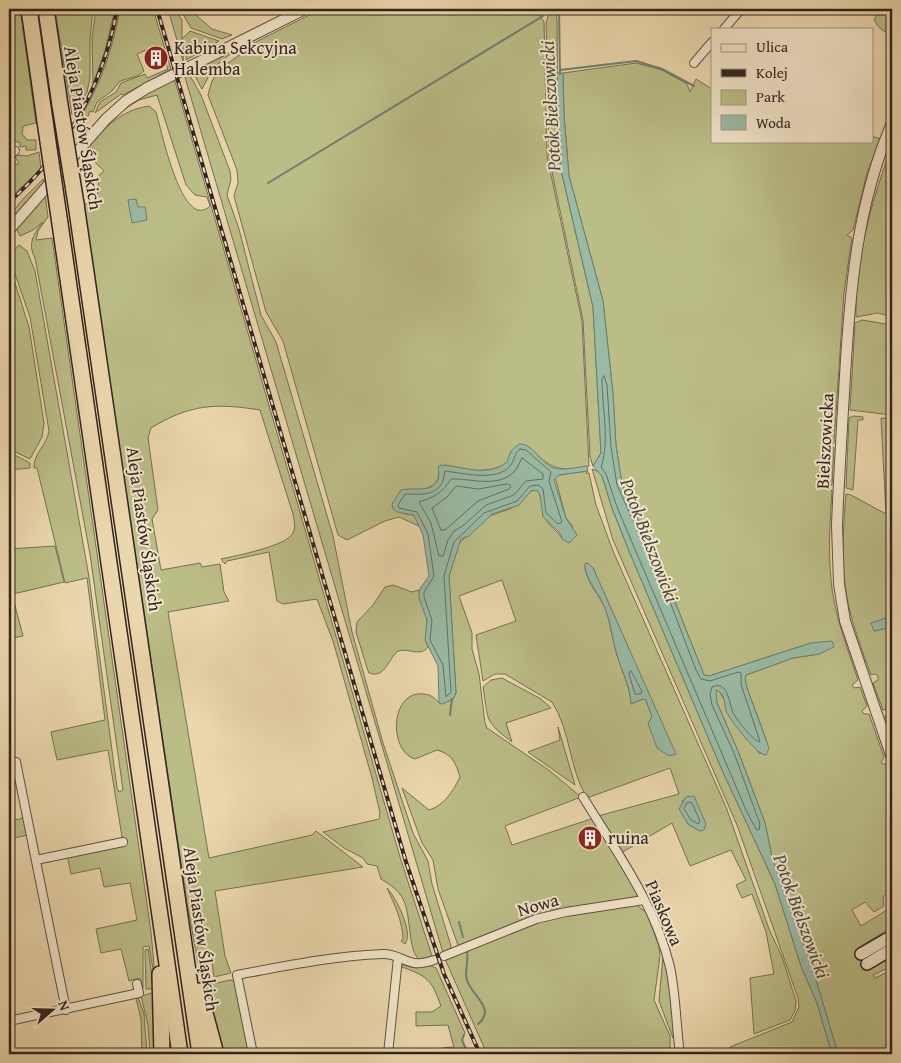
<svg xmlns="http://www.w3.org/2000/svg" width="901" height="1063" font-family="'Gentium Book Plus',serif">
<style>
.green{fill:#bbbd87;stroke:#767054;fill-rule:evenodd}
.water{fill:#99baa4;stroke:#6f7e6f}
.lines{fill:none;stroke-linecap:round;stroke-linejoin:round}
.shore{stroke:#656f62;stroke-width:1}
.stream{stroke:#6f7e6f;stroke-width:2}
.minor-casing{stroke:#605143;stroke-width:10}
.tertiary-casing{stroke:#605143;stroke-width:12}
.secondary-casing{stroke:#312420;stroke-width:14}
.motorway-casing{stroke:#312420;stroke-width:18}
.minor{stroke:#f2e5ca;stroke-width:8}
.tertiary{stroke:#f2e5ca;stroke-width:10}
.secondary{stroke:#f2e5ca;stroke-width:11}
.motorway{stroke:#ebd7ad;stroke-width:15}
.rail-casing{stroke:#312420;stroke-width:4}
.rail{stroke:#f2e5ca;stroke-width:2;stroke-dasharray:5.5;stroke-linecap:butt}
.motorway-bridge-casing{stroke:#312420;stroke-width:18;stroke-linecap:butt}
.motorway-bridge{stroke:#ebd7ad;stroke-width:15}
.labels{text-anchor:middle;stroke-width:4;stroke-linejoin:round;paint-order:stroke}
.poi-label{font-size:18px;fill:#312420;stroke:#f2e5ca;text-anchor:start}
.street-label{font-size:18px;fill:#312420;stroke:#f2e5ca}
.water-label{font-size:19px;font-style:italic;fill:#4b4a41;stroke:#f2e5ca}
</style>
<rect width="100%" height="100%" fill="#ebd7ad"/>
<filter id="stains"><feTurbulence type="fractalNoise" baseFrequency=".004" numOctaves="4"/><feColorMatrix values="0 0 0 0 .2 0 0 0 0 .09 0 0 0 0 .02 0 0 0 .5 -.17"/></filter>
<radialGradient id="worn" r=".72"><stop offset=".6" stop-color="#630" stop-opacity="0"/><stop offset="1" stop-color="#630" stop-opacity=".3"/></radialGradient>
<g class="green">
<polygon points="9,9 20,9 36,123 23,126 22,134 27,140 36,140 36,150 26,150 26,146 20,147 20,143 15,141 10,151"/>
<polygon points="55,9 93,9 90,39 90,78 87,92 75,114 72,115"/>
<polygon points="96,9 115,9 105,51 93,84 92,38"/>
<path d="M120,9h33l18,60 -48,26 -2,-1 -26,19 5,-11 16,-10 5,-9 24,-9 2,4 21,-9 -10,-24 -21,9 7,17 -7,5 -17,5 -8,10 -15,11 -4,10 -3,-1 -4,10 -6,-3c21,-34 33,-71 40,-109z"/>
<polygon points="168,9 174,9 182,20 182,39 190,31 219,41 186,60 187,47 184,46 183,61"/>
<polygon points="180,9 189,9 212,29 232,35 222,39 191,28"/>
<path d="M321,9h223l-5,5 5,8 3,134 35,165 7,145c-30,7 -40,2 -61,-20l-24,19 -11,4 -17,2 -31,-6 -6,7 -1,7c-12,18 -32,5 -46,25l13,10 9,1 7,12 -22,-10 -14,4 -38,19 -9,-5 -55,-194 -17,-29 -32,-116 4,-13 -1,-13 -29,-75 4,-14 7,-11 27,-20 4,-5z"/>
<path d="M882,9h10v25c-9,-2 -15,-7 -18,-15z"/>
<polygon points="552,13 556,13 557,22 558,146 561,170 593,307 601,453 593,466 590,457 583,320 549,158 546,23 548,16"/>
<polygon points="239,47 213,68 202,89 191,69"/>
<path d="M636,63l26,7 25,14 3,8 6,-13 16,10v52h160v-5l8,3 -13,34 -14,57 -6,5 5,3 -8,54 -10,151 -3,2 3,3 -2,37 -5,2 5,4c-2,30 -4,59 -1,89 3,34 16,67 27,100l-6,5 2,3 6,-1 7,19 -5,5 2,3h5l15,43 -3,6 6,2 5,14v116l-2,-3 -7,5 1,9 -10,6 -9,-10 -13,8 9,16 31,-19v20l-34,21 3,6 31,-14v4l-23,23 23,-11v10l-19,9 2,3 17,-8v84h-54l-24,-81 -42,-116 -7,-34 -27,-72 -23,-53v-8l4,1 6,10 3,12 32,41 7,-12 -20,-54 -2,-9 1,-4 47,-17 26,-4 9,-5 -17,-6 -102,33 -5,-1 -31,-78 -51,-113 -6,-38 -3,-52 -10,-93 -34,-125 -5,-61 -1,-42z"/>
<polygon points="188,72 201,95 230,171 231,179 227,195 239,229 261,315 276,342 333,536 352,632 383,743 413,833 428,861 432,884 451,946 450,950 443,953 184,74"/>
<path d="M174,78l226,779 32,99 -12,4c-13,-8 -8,-47 -18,-63 -6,-9 -13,-13 -21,-18l-4,-13 -10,-2 -4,-6 -19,-10 -21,-16 56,-13 1,-6 -8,-35 -39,-137 -16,-42 -34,5 -6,-3 -8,-49 -42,9 -2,3 -4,-5c14,-3 66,-13 72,-26 3,-6 1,-13 0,-19l-33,-104c-44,-7 -70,-6 -109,18l-3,10 10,72 -6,9 9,51 39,-7 2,4 18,-3 4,28 5,9 -61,11 41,246 103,-23 4,-4 47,36 -148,24 10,65 6,17 -17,4 -3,-21 -13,1 4,28 -15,-82 -103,-694 1,-5 12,-2 2,-27 5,-4 -18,-18v-5c18,-20 35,-38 63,-42l7,6c5,16 26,121 54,94l-3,-9 -12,-2 -9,-10 -29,-90 -18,5 -16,10 15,-13z"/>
<path d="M892,146v171l-14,-4 -22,4c-1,-58 16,-118 36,-171z"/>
<polygon points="39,152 41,169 9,199 9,159 12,158 17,165 19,163 15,157 17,155 27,156"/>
<path d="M43,179l1,6 -35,40c0,-16 23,-34 34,-46z"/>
<path d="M45,194l3,23 -10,14 -2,9 16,-2 99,694 5,55 -7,-41 -6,1v41l-3,-10 -11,3 -8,-32 -20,4 -5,-24 41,-9 -7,-37 -26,4 -4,-19 -29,6 -4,-19 56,-12 -15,-93 -51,10 -6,-28 54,-12 -18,-142 -22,5 -28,-115h-3c-1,-14 13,-23 15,-37l-19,-114 -18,-52 1,-14 6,-6 8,6 8,20 54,306 28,211 2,4 4,-2 -33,-236 -55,-296c-8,-14 -1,-25 8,-36l-10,8 -13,6 -4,-9z"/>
<polygon points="9,264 29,327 44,423 42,437 30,459 9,449"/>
<polygon points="862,320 892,325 892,415 850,410 855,323"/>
<polygon points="853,416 863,417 863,420 858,420 853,490 846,488 849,418"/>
<path d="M881,418l11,1v197l-9,3 -9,12 18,-4v110l-7,-21 6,-5 -2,-3 -6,2 -10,-27 5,-3v-4l-3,-2 -4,1c-9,-25 -19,-51 -24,-77 -6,-35 -4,-69 -1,-104l5,1 35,19z"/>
<polygon points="9,452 30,463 30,468 9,470"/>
<polygon points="592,469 600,472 602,476 612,508 629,551 722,770 775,884 801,966 817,1003 832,1054 732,1054 730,1047 792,1022 799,1007 798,998 737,825 613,540"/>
<path d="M588,471l-2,2h3l7,32 17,46 113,256 43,122 13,28 14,44 -1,10 -5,9 -36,14 -4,-56 24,-4 -8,-42 -14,-38 -10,4 -6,-13 10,-5 -15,-30 -41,16 -18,-43 -51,30 -23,-37 81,-22 -9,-26 -83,30c-18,-29 -16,-67 -35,-96l-47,-28h-10l-12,7 -7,-46 40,-14 -14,-41 -43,16 13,37v16l7,25 6,49 2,5 63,43 31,26 -76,29 7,19 82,-27 43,73v6l-3,2 -78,10 -36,12 -61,27 -21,-59 -5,-29 -11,-17 -20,-55 27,22c16,-5 24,-19 31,-33 -4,-14 -8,-23 -23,-27l-22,9c-28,-8 -25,-75 14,-64 6,2 8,7 13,9l11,-5 3,-6 -7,-117 9,-32 29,-27 25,-9 19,-17 6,-1c6,8 4,19 8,28 3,7 14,14 18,22l10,-13 -7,-9 -11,-41 4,-2zM588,563l5,5 82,186 -27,-31 4,-6 -6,-17 -3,-1 -12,5c-1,-18 -9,-32 -14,-49 -5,-15 -6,-30 -11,-45 -6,-14 -22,-31 -21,-46zM689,796l11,35 -12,-7 -6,-23z"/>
<polygon points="55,546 64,582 9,595 9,549"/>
<path d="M393,585l19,7 7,-2c0,13 8,21 8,32 0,10 -3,16 1,25 -7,10 -19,1 -30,4 -10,8 -13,28 -29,22l-2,-5 -11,-36 1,-10 16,-17 12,-18z"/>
<polygon points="13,598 23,636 9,639 9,599"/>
<path d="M502,678l39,21 10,9 -45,15 6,19c-29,-22 -23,-21 -29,-55l8,-7z"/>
<polygon points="558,727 575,785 528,752 560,740"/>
<polygon points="24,818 28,835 9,839 9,821"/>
<path d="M387,888c9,10 27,44 18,56l-4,-3 2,-2c-1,-20 -8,-33 -16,-51z"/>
<polygon points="636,905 646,912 659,946 660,956 654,1000 670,1036 670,1054 487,1054 445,959 536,922 566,915"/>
<polygon points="148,949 154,989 146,989 145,950"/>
<polygon points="663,956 668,976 675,1035 673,1038 659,1001"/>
<path d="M404,965l12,3 13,-3 7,3 29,65 -3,7 6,14h-23l-3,-6 12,-1 -6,-22 -32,1v-14h16l9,-6c-10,-28 -14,-30 -42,-40z"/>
<polygon points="230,980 235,981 250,1054 222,1054 204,986"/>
<polygon points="156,992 157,1054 150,1054 148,1025 141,996"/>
<polygon points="138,997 144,1014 147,1054 142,1054 141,1019 136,998"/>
</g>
<g class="water">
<path d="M557,73h6l1,42 5,61 34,125 10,93 3,52 6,38 51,113 31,78 5,1 102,-33 21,-2 2,6 -15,7 -26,4 -47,17 -1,4 2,9 22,60 -3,7c-8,1 -34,-33 -39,-42 -4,-8 0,-19 -11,-23l1,13 21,48 27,72 7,34 42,116 24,81h-6l-15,-51 -16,-37 -26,-82 -53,-114 -93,-219 -17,-43 -10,-32 -9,-10 8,-13 -8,-146 -32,-137z"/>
<polygon points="136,199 138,207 145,207 147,220 132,223 128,200"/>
<path d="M519,444c14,-1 22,20 35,24 9,3 24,-1 33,-2l1,5 -29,4 -5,5 12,38 11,17 -8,8 -6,-3 -4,-8 -16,-15 -3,-22 -3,-5 -6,1 -12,14 -27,9 -23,22 -8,3 -12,37 7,117 -3,6 -11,5 -3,-1 -1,-37 -13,-26 2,-20 -8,-22v-8l10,-14 -6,-41 -9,-20 -17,-3 -4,-3 -1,-5 9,-14c14,-4 43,7 37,-23l3,-2c21,1 47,13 66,-3l4,-11z"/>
<path d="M588,563l5,5 83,186 -7,2 -12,-8 -9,-25 4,-6 -6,-17 -3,-1 -12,5c-1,-18 -9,-32 -14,-49 -5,-16 -6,-33 -13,-49 -5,-13 -20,-28 -19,-42z"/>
<polygon points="892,616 892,627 874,631 871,623"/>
<polygon points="694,796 706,824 704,830 700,831 688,824 679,809 686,797"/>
</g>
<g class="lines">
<g class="shore">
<path d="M604,376l3,9 4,62 6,38 52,114 27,71 5,9 9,2 28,-9 3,1v11l19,58c-7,-1 -26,-25 -28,-32 -3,-9 -5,-30 -20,-23l-2,7 2,11 22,48 26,71 -1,6 -3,-1 -10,-19 -129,-303 -11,-33 -5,-7c9,-26 1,-60 1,-88z"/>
<path d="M520,449l6,1 25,22 -2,9 13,41 -4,2 -12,-11 -3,-24 -5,-4 -8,1 -13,15 -33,12 -30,29 -10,34 7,116 -5,5 -3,-32 -13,-25 2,-20 -8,-23v-5l10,-16 -6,-42 -11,-22 -18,-4 -1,-3 7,-11c13,0 29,3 37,-11 2,-4 2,-8 3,-12 18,2 52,11 65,-5 5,-6 4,-13 10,-17z"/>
<path d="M522,458l21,16v5l-17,2 -12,14 -28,10 -22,20 -10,6 -6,9 -5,16h-4l-8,-33 -12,-21c16,-5 23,-9 32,-23 20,-1 51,11 66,-11 2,-3 3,-7 5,-10z"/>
<polygon points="508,484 511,486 509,489 478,501 445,530 441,530 432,508 447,497 456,486 478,489"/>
<polygon points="631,671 642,691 641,694 635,694 629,674"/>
<polygon points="688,802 692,803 700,821 698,824 691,820 684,809"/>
</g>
<g class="stream">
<polyline points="559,9 560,74"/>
<polyline points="550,12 556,9"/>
<polyline points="560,70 636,61 662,69 694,86"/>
<polyline points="268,183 543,16"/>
<polyline points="450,715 452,699"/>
<polyline points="459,922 463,937"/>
<path d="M467,952c2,10 -3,20 0,28 4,15 30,29 11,44"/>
<polyline points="464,1035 462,1040 468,1054"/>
</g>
<defs>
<g id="minor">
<polyline points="724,29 741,9"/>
<polyline points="694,63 712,42"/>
<polyline points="9,155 15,151"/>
<polyline points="16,762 66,1010"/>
<path d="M583,797c33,54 72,107 87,170 6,28 6,58 10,87"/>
<polyline points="36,860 123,842"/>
<polyline points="444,956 536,919 566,912 644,900"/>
<polyline points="9,1021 139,993 137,984"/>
<path d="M253,1054l-16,-79c48,-9 97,-19 145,-21 21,-1 24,16 52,6"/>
<polyline points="388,1054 398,958"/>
</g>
<g id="tertiary">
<path d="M892,123c-35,81 -42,167 -47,253 -3,50 -6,99 -8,149l2,59 6,37 47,137"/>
<polyline points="9,230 106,119 126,101 147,88 305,9"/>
</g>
<g id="secondary">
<polyline points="861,954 892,936"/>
<polyline points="867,964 892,949"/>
</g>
<g id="motorway">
<polyline points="29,9 45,121"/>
<polyline points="46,9 60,105"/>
<polyline points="76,204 200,1054"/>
<polyline points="60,224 180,1054"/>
<polyline points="160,974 162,1054"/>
<polyline points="199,991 216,1054"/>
</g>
</defs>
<use href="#minor" class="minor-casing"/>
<use href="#tertiary" class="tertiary-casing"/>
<use href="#secondary" class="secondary-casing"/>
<use href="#motorway" class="motorway-casing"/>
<use href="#minor" class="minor"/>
<use href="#tertiary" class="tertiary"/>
<use href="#secondary" class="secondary"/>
<use href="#motorway" class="motorway"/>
<defs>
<g id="rail">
<polyline points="157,9 406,862 444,974 480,1054"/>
<path d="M9,202c57,-50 95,-118 108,-193"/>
</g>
</defs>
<use href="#rail" class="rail-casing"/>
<use href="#rail" class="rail"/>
<defs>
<g id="motorway-bridge">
<polyline points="60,105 76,204"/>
<polyline points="45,121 60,224"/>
</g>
</defs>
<use href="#motorway-bridge" class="motorway-bridge-casing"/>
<use href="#motorway-bridge" class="motorway-bridge"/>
</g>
<defs>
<symbol id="building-disc" viewBox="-11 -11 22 22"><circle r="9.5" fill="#8f2418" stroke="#f2e5ca"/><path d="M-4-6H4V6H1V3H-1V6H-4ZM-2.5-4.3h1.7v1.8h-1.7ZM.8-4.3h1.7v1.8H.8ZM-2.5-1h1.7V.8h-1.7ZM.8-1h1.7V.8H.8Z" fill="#fff"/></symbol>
</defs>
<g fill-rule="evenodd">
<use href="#building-disc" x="142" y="44" width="28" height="28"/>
<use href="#building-disc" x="576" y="824" width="28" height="28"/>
</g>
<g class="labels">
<g class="poi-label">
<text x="174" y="54">Kabina Sekcyjna<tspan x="174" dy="21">Halemba</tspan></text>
<text x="608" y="844">ruina</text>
</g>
<g class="street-label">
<text transform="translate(83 128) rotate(81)" y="6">Aleja Piastów Śląskich</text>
<text transform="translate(825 441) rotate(-87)" y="6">Bielszowicka</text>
<text transform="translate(144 529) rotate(82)" y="6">Aleja Piastów Śląskich</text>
<text transform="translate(538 905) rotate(-16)" y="6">Nowa</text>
<text transform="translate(664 913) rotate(67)" y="6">Piaskowa</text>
<text transform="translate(201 929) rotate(82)" y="6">Aleja Piastów Śląskich</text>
</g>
<g class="water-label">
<text transform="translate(550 106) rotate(-93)" y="7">Potok Bielszowicki</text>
<text transform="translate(650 540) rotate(69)" y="7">Potok Bielszowicki</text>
<text transform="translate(802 916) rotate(70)" y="7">Potok Bielszowicki</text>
</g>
</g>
<rect width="901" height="1063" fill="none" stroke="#ebd7ad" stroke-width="30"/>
<rect x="10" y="10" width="881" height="1043" fill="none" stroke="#312420" stroke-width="2.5"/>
<rect x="15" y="15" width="871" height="1033" fill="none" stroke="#312420"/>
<rect x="711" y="28" width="162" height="115" fill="#f2e5ca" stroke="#a59886"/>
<rect x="721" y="44" width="25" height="8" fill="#f2e5ca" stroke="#a59886"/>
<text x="756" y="52" font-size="15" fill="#312420">Ulica</text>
<rect x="721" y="69" width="25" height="8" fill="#312420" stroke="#a59886"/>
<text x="756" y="78" font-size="15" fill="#312420">Kolej</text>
<rect x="721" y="90" width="25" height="15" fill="#bbbd87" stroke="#a59886"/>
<text x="756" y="102" font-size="15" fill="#312420">Park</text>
<rect x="721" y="115" width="25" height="15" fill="#99baa4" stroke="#a59886"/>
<text x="756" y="128" font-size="15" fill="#312420">Woda</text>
<g transform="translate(52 1010) rotate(70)" stroke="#f2e5ca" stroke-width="4" paint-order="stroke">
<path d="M0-4L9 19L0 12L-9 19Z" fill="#312420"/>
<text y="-8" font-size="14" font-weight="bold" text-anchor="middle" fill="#312420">N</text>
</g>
<rect width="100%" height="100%" filter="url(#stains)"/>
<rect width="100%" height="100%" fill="url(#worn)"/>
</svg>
